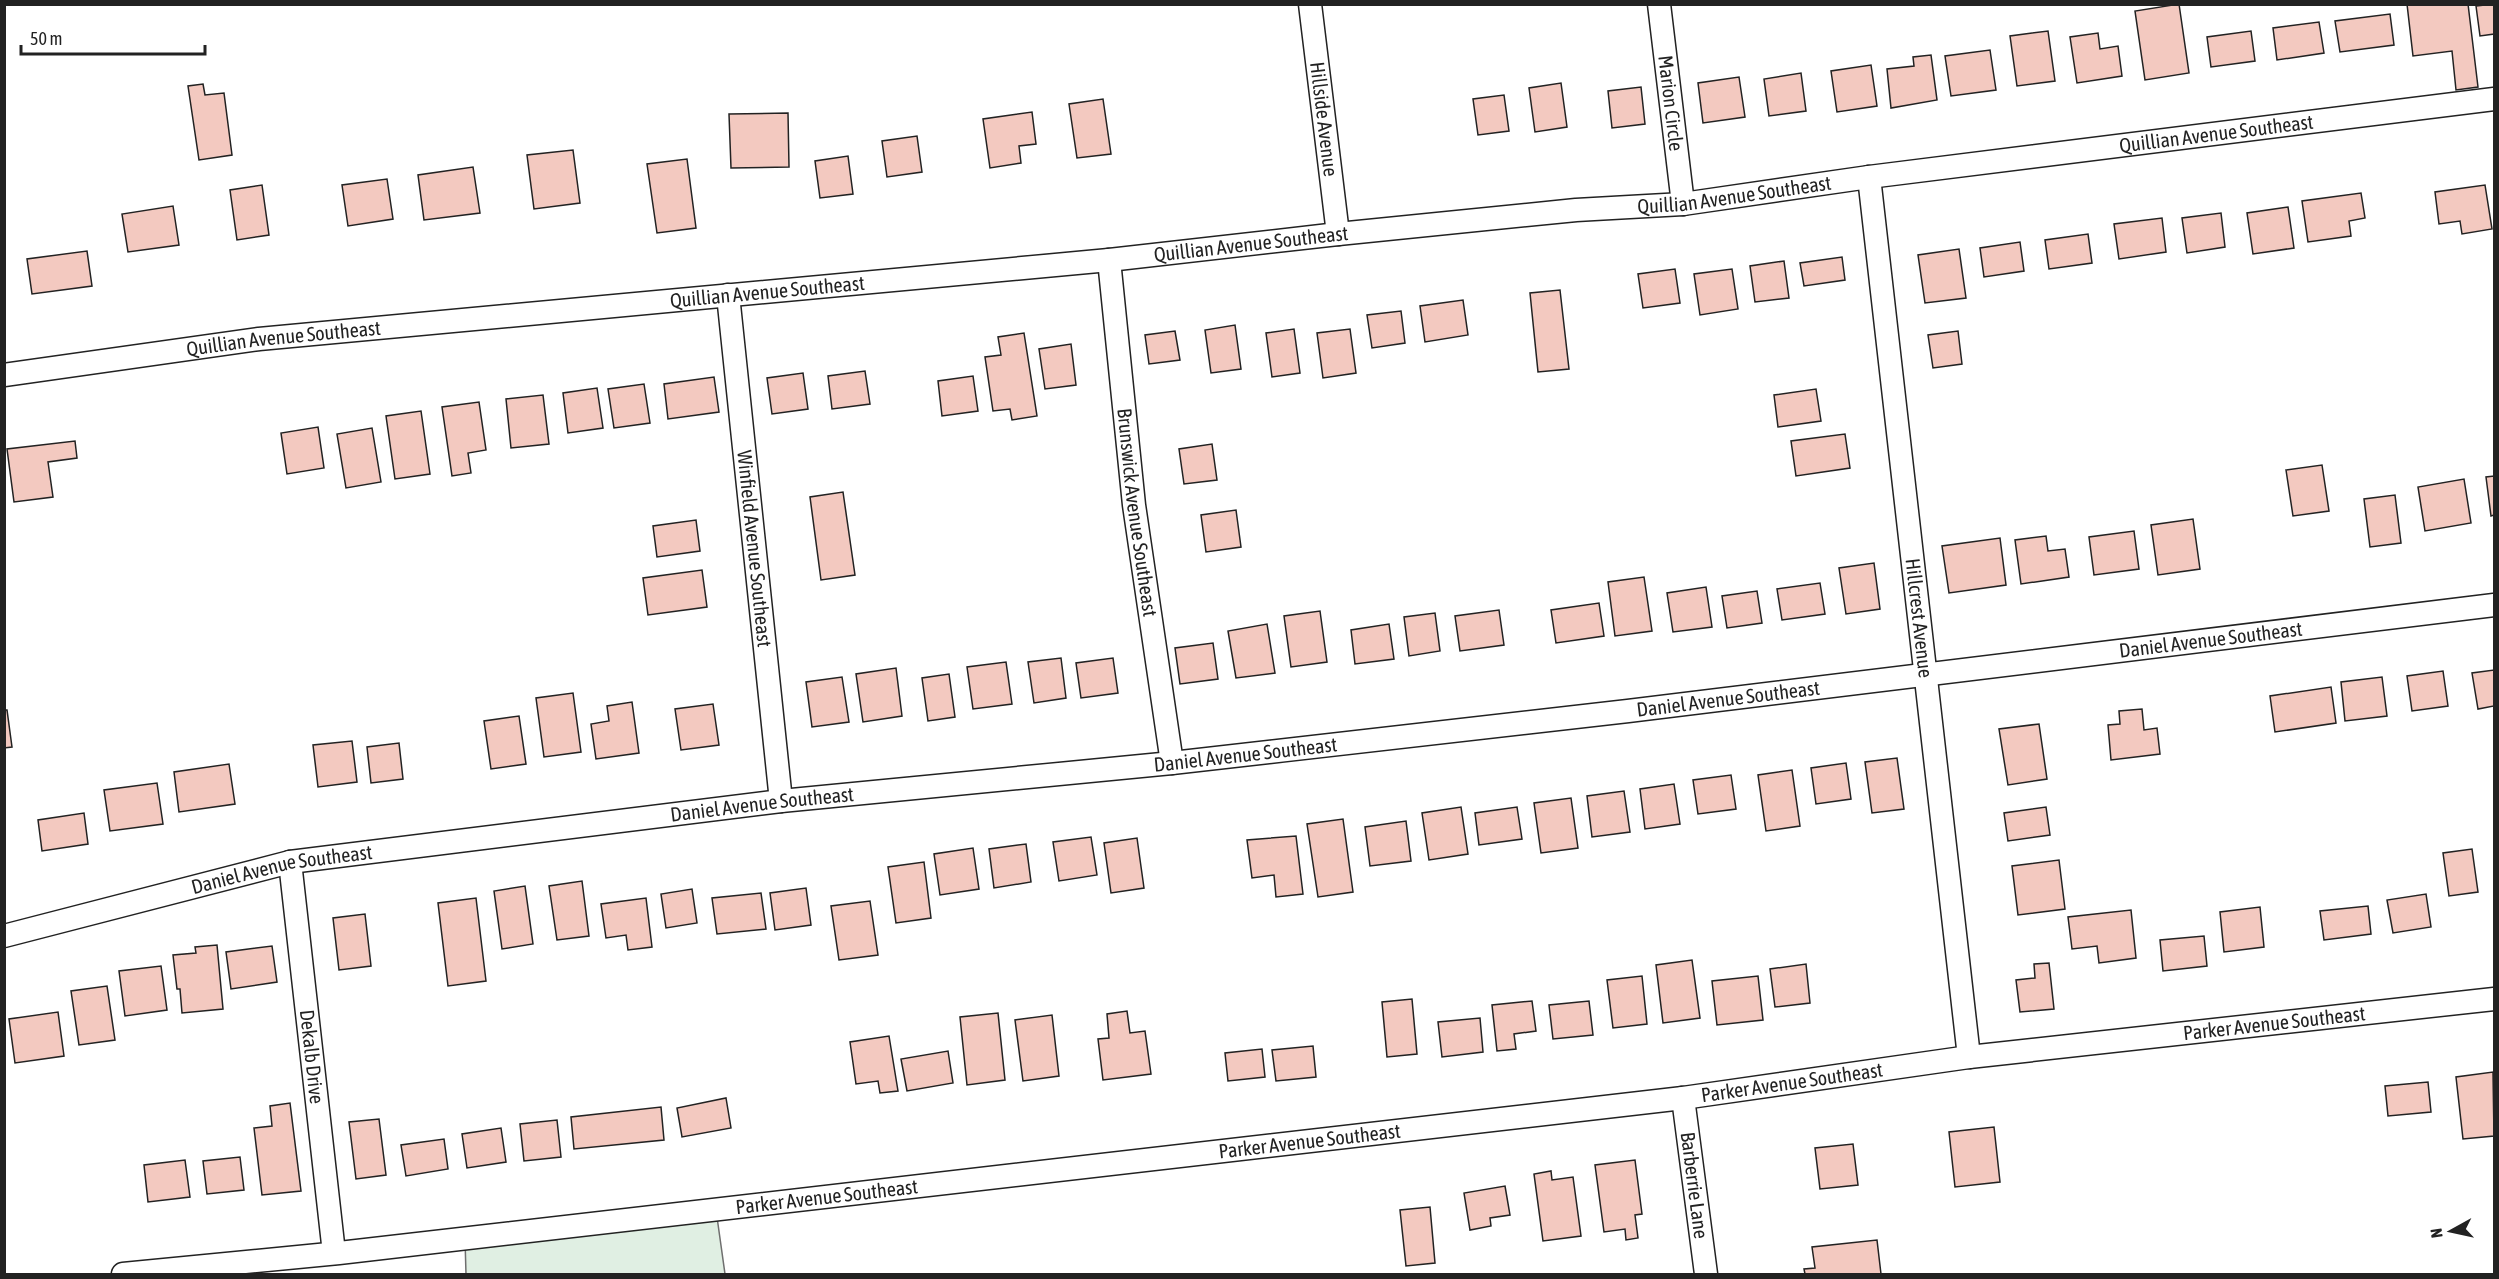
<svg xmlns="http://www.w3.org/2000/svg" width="2499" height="1279" font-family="'Asap Condensed',sans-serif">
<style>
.green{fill:#e0efe3;stroke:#6f6f6f;stroke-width:1.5}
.building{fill:#f3c9c0;stroke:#222;stroke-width:1.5}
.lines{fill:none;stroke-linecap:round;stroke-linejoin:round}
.minor-casing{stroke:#222;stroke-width:25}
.minor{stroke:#fff;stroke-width:22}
.labels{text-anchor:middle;stroke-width:4.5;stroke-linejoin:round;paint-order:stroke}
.street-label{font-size:20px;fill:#222;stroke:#fff}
</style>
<rect width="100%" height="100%" fill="#fff"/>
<polygon class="green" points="717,1217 725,1274 466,1274 465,1239"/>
<g class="building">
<polygon points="2179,4 2189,73 2145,80 2135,11"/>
<polygon points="2407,4 2468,4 2478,87 2456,90 2452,51 2413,56"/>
<polygon points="2494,4 2494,34 2480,36 2476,6"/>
<polygon points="2390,14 2394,45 2340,52 2335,21"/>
<polygon points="2319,22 2324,53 2277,60 2273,28"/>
<polygon points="2048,31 2055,81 2017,86 2010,36"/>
<polygon points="2251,31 2255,61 2211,67 2207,37"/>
<polygon points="2098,33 2100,49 2118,46 2122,76 2077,83 2070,37"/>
<polygon points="1990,50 1996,90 1951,96 1945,56"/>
<polygon points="1931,55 1937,100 1891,108 1887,69 1914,66 1913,57"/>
<polygon points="1871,65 1877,106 1837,112 1831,71"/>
<polygon points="1801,73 1806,111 1769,116 1764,79"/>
<polygon points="1739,77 1745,117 1703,123 1698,83"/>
<polygon points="1561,83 1567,127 1535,132 1529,88"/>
<polygon points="203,84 205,95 224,93 232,155 199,160 188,86"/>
<polygon points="1641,87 1645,124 1612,128 1608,91"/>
<polygon points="1504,95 1509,131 1478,135 1473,99"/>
<polygon points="1103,99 1111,154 1077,158 1069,104"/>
<polygon points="1032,112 1036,144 1019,146 1021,163 990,168 983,119"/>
<polygon points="788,113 789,167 731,168 729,114"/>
<polygon points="917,136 922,172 887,177 882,141"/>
<polygon points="573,150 580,203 534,209 527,155"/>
<polygon points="848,156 853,194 820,198 815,161"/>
<polygon points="687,159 696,228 657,233 647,164"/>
<polygon points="473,167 480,213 424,220 418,175"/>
<polygon points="387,179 393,219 348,226 342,185"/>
<polygon points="262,185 269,235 237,240 230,190"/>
<polygon points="2485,185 2492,229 2462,234 2460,221 2439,224 2435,192"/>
<polygon points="2361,193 2365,218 2349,221 2351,236 2308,242 2302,201"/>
<polygon points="173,206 179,245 128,252 122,214"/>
<polygon points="2288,207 2294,248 2253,254 2247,213"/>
<polygon points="2221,213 2225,247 2187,253 2182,218"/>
<polygon points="2162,218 2166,252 2119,259 2114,224"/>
<polygon points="2088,234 2092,263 2049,269 2045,240"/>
<polygon points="2020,242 2024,271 1984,277 1980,248"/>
<polygon points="1959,249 1966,298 1925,303 1918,255"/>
<polygon points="87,251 92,286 32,294 27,259"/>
<polygon points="1842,257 1845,280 1804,286 1800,263"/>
<polygon points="1784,261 1789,298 1755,302 1750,266"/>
<polygon points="1675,269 1680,303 1643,308 1638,274"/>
<polygon points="1732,269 1738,309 1700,315 1694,274"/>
<polygon points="1560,290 1569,369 1538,372 1530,293"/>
<polygon points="1463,300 1468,335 1425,342 1420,306"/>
<polygon points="1401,311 1405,343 1372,348 1367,315"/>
<polygon points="1235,325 1241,369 1211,373 1205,330"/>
<polygon points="1294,329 1300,373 1272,377 1266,333"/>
<polygon points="1350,329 1356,373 1323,378 1317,333"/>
<polygon points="1175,331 1180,360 1149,364 1145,335"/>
<polygon points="1958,331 1962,364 1933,368 1928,335"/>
<polygon points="1024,333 1037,416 1012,420 1010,409 993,411 985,357 1001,355 998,337"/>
<polygon points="1071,344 1076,385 1045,389 1039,349"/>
<polygon points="865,371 870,404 832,409 828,376"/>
<polygon points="803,373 808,409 772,414 767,378"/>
<polygon points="973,376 978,411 942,416 938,381"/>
<polygon points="714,377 719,412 668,419 664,384"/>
<polygon points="644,384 650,423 614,428 608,389"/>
<polygon points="597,388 603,428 568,433 563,393"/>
<polygon points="1816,389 1821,421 1778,427 1774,395"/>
<polygon points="543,395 549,444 511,448 506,399"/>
<polygon points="479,402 486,450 468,453 471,473 452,476 442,407"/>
<polygon points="421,411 430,474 395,479 386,416"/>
<polygon points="318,427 324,468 287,474 281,433"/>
<polygon points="372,428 381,482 346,488 337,434"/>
<polygon points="1845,434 1850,468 1796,476 1791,441"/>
<polygon points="75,441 77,458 48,462 53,497 14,502 7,449"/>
<polygon points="1212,444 1217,480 1184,484 1179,449"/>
<polygon points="2322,465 2329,511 2293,516 2286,470"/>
<polygon points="2494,476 2494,515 2491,516 2486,477"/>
<polygon points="2464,479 2471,523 2425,531 2418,487"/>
<polygon points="843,492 855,575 821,580 810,497"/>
<polygon points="2395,495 2401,543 2370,547 2364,499"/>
<polygon points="1236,510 1241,547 1206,552 1201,515"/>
<polygon points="2193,519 2200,569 2158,575 2151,525"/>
<polygon points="696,520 700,551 657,557 653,526"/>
<polygon points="2134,531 2139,569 2094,575 2089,537"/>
<polygon points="2046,536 2048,551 2065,549 2069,577 2021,584 2015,540"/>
<polygon points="2000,538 2006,585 1949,593 1942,546"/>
<polygon points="1874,563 1880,609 1846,614 1839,568"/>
<polygon points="702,570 707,607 648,615 643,578"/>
<polygon points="1644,577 1652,631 1615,636 1608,582"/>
<polygon points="1820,583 1825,614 1782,620 1777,589"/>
<polygon points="1706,587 1712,627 1673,632 1667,593"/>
<polygon points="1757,591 1762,623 1727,628 1722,596"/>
<polygon points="1599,603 1604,636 1556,643 1551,610"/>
<polygon points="1499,610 1504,645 1460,651 1455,616"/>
<polygon points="1320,611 1327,662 1291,667 1284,616"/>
<polygon points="1435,613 1440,651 1409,656 1404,617"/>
<polygon points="1267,624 1275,673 1236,678 1228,631"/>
<polygon points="1389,624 1394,659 1355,664 1351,630"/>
<polygon points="1213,643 1218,679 1180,684 1175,648"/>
<polygon points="1061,658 1066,698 1034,703 1028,662"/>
<polygon points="1113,658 1118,693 1081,698 1076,663"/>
<polygon points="1006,662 1012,704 973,709 967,667"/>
<polygon points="896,668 902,716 863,722 856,674"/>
<polygon points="2494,670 2494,706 2478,709 2472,673"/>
<polygon points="2443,671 2448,706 2412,711 2407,676"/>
<polygon points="949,674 955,717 928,721 922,678"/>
<polygon points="842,677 849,722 812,727 806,682"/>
<polygon points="2382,677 2387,716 2345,721 2341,682"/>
<polygon points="2331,687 2336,723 2275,732 2270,696"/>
<polygon points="573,693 581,752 544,757 536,698"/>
<polygon points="632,702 639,753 596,759 591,724 609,721 607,706"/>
<polygon points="713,704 719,745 681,750 675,709"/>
<polygon points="2142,709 2144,730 2157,728 2160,754 2111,760 2108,725 2120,724 2119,711"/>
<polygon points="4,710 7,710 12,747 4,748"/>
<polygon points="519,716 526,764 491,769 484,721"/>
<polygon points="2039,724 2047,779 2008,785 1999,729"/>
<polygon points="352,741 357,782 318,787 313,745"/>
<polygon points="399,743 403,779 371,783 367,747"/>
<polygon points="1897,758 1904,809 1872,813 1865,762"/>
<polygon points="1846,763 1851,799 1816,804 1811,768"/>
<polygon points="229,764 235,804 179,812 174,772"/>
<polygon points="1792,770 1800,826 1766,831 1758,775"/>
<polygon points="1731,775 1736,809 1698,814 1693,780"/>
<polygon points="157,783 163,824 110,831 104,790"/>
<polygon points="1674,784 1680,824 1645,829 1640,789"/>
<polygon points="1624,791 1630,832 1592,837 1587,796"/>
<polygon points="1571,798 1578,848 1541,853 1534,803"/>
<polygon points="1461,807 1468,854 1429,860 1422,813"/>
<polygon points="1517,807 1522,839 1479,845 1475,813"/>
<polygon points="2046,807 2050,835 2008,841 2004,813"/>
<polygon points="84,813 88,844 42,851 38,820"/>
<polygon points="1343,819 1353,892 1318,897 1307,824"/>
<polygon points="1406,821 1411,861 1370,866 1365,827"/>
<polygon points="1296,836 1303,894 1276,897 1274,875 1252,878 1247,840"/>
<polygon points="1091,837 1097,875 1059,881 1053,842"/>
<polygon points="1137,838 1144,888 1111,893 1104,843"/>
<polygon points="1026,844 1031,882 994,888 989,849"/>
<polygon points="973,848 979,889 940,895 934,854"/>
<polygon points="2472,849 2478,892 2449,896 2443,853"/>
<polygon points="2059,860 2065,909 2018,915 2012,866"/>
<polygon points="924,862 931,918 896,923 888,867"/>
<polygon points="582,881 589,936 557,940 549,886"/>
<polygon points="525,886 533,944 502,949 494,891"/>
<polygon points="806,888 811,925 775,930 770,893"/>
<polygon points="692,889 697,923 666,928 661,894"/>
<polygon points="761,893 766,929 717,934 712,898"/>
<polygon points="2426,894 2431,927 2393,933 2387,900"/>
<polygon points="476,898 486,981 448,986 438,903"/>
<polygon points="646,898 652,947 628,950 626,935 606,938 601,904"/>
<polygon points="870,901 878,955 839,960 831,906"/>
<polygon points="2368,906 2371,934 2324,940 2320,911"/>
<polygon points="2260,907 2264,947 2224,952 2220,912"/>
<polygon points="2131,910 2136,958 2099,963 2097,946 2072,949 2068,917"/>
<polygon points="365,914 371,966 339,970 333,918"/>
<polygon points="2204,936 2207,966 2163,971 2160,940"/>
<polygon points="217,945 223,1009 182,1013 180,989 177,989 173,955 196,953 195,947"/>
<polygon points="272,946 277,982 231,989 226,952"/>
<polygon points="1692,960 1700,1018 1663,1023 1656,965"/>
<polygon points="2049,963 2054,1009 2020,1012 2016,980 2035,978 2034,964"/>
<polygon points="1806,964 1810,1003 1775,1007 1770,969"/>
<polygon points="161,966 167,1010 125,1016 119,971"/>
<polygon points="1642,976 1647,1024 1613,1028 1607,980"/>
<polygon points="1758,976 1763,1020 1717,1025 1712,981"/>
<polygon points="107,986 115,1040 79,1045 71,991"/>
<polygon points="1412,999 1417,1054 1387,1057 1382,1002"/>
<polygon points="1532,1001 1536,1031 1514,1034 1516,1049 1497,1051 1492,1005"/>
<polygon points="1589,1001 1593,1035 1553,1039 1549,1005"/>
<polygon points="1127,1011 1130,1033 1145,1031 1151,1074 1103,1080 1098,1039 1109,1038 1107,1014"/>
<polygon points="58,1012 64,1056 15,1063 9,1019"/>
<polygon points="998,1013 1005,1080 967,1085 960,1017"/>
<polygon points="1052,1015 1059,1076 1023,1081 1015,1020"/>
<polygon points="1480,1018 1483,1052 1442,1057 1438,1022"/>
<polygon points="889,1036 898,1091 880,1093 878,1081 856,1084 850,1042"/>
<polygon points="1313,1046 1316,1077 1276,1081 1272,1050"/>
<polygon points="1262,1049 1265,1077 1228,1081 1225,1053"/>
<polygon points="948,1051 953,1083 907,1091 901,1059"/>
<polygon points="2493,1072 2494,1136 2463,1139 2456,1077"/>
<polygon points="2428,1082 2431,1112 2388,1116 2385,1086"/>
<polygon points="726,1098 731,1128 682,1137 677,1108"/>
<polygon points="290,1103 301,1191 262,1195 254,1128 272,1126 270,1106"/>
<polygon points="661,1107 664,1140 574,1149 571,1117"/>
<polygon points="379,1119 386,1175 356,1179 349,1122"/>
<polygon points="557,1120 561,1157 524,1161 520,1124"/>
<polygon points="1994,1127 2000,1182 1955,1187 1949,1132"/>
<polygon points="501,1128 506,1162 467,1168 462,1134"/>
<polygon points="444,1139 448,1169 406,1176 401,1145"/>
<polygon points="1853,1144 1858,1185 1820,1189 1815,1148"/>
<polygon points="240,1157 244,1190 207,1194 203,1161"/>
<polygon points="185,1160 190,1197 148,1202 144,1165"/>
<polygon points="1635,1160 1642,1214 1635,1215 1638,1238 1626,1240 1625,1229 1604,1232 1595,1165"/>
<polygon points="1551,1171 1552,1180 1573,1177 1581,1236 1543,1241 1534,1174"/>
<polygon points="1505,1186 1510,1215 1490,1218 1491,1226 1470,1230 1464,1193"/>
<polygon points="1430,1207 1435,1263 1406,1266 1400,1210"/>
<polygon points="1877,1240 1881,1274 1805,1274 1804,1269 1815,1268 1812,1247"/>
</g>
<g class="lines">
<defs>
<g id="minor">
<path id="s1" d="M1310,4l28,230"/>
<path id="s2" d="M1659,4l24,200"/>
<path id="s3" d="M1869,177l100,880"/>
<path id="s4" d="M1109,260l25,245 38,258"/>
<path id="s5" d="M728,295l53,506"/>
<path id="s6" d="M4,375l255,-36 850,-79 229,-26 238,-24 107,-6 186,-27 625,-78"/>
<path id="s7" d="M290,862l44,391"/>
<path id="s8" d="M4,936l286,-74 491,-61 391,-38 456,-52 866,-106"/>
<path id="s9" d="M1683,1098l23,176"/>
<path id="s10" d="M123,1274l216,-21 1344,-155 286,-41 525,-58"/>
</g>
</defs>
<use href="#minor" class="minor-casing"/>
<use href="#minor" class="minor"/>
</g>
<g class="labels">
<g class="street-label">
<text dy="7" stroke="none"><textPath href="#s2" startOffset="100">Marion Circle</textPath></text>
<text dy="7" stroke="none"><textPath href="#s1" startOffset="116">Hillside Avenue</textPath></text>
<text dy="7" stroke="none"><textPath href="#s6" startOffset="2226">Quillian Avenue Southeast</textPath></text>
<text dy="7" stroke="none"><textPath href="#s6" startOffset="1740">Quillian Avenue Southeast</textPath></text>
<text dy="7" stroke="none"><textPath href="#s6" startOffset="1254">Quillian Avenue Southeast</textPath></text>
<text dy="7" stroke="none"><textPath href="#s6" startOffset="768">Quillian Avenue Southeast</textPath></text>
<text dy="7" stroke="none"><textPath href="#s6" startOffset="282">Quillian Avenue Southeast</textPath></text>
<text dy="7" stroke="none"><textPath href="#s4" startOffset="254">Brunswick Avenue Southeast</textPath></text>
<text dy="7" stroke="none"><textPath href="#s5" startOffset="255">Winfield Avenue Southeast</textPath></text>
<text dy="7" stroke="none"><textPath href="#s3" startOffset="444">Hillcrest Avenue</textPath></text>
<text dy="7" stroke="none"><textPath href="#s8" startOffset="2229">Daniel Avenue Southeast</textPath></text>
<text dy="7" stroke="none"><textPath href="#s8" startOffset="1743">Daniel Avenue Southeast</textPath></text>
<text dy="7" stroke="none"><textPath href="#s8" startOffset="1257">Daniel Avenue Southeast</textPath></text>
<text dy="7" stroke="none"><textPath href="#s8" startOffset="771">Daniel Avenue Southeast</textPath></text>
<text dy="7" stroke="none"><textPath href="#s8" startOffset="286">Daniel Avenue Southeast</textPath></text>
<text dy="7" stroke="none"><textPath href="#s10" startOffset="2166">Parker Avenue Southeast</textPath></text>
<text dy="7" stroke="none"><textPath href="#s7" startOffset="196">Dekalb Drive</textPath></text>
<text dy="7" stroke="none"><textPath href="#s10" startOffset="1680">Parker Avenue Southeast</textPath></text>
<text dy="7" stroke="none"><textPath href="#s10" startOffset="1194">Parker Avenue Southeast</textPath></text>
<text dy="7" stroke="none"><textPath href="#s9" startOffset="88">Barberrie Lane</textPath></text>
<text dy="7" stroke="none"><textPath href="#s10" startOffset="708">Parker Avenue Southeast</textPath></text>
</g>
</g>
<rect width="2499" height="1279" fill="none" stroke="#222222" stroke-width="12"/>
<g transform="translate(2451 1231) rotate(262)" stroke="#ffffff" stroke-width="4.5" paint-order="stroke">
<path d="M0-4.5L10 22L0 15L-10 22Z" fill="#222222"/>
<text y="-9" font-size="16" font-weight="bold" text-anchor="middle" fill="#222222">N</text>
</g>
<path d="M21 45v9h184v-9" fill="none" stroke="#222222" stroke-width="3"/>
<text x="30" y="45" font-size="18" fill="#222222" stroke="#ffffff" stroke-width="4.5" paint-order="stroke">50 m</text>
</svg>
